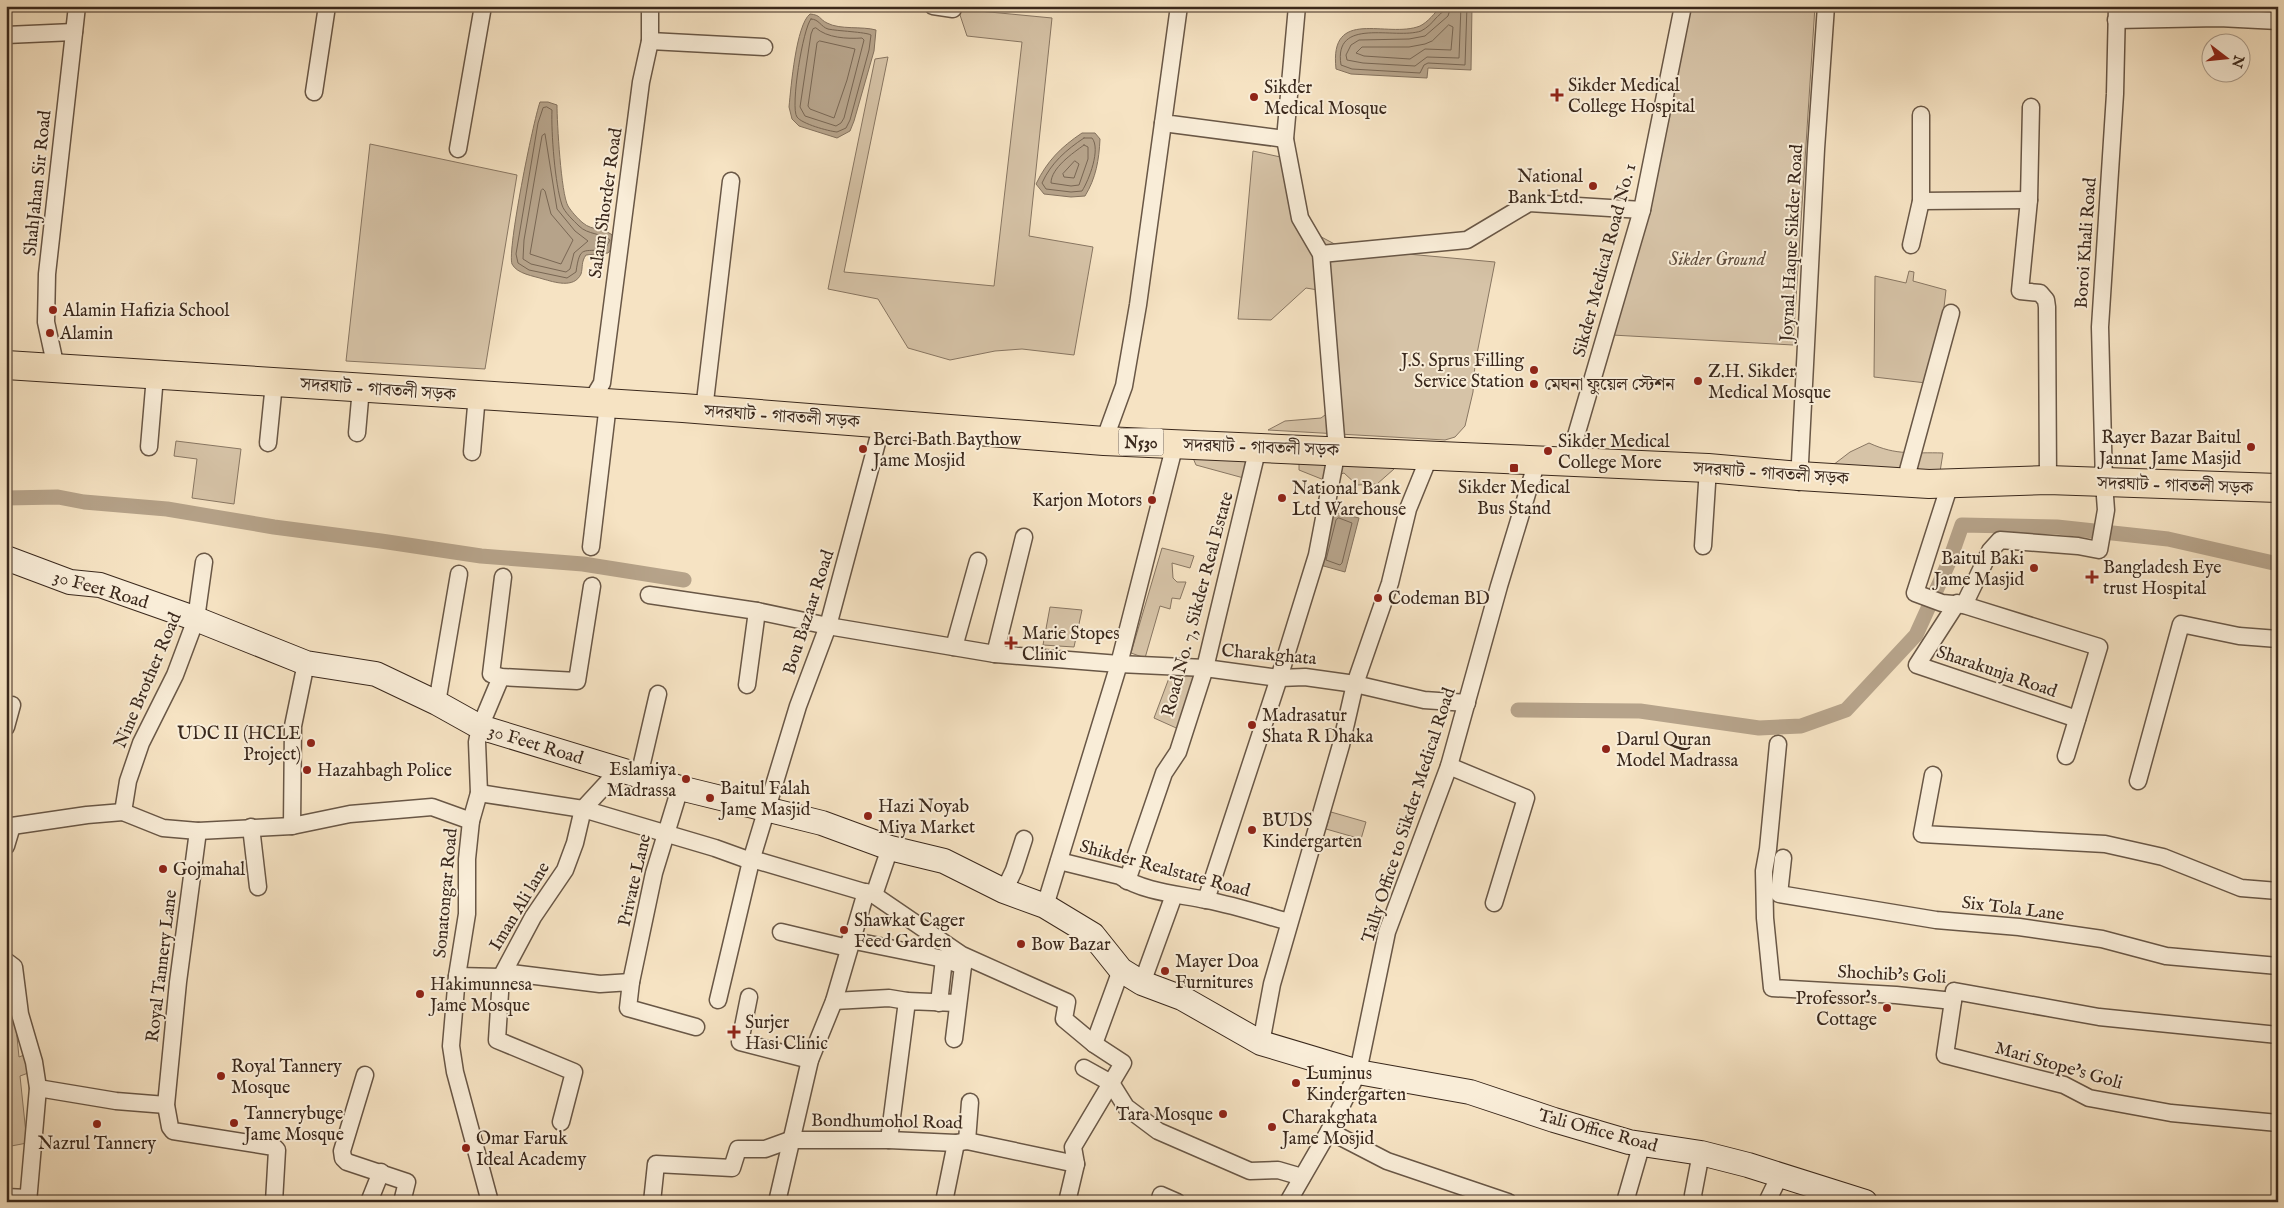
<svg xmlns="http://www.w3.org/2000/svg" width="2284" height="1208" font-family="'IM FELL English','Noto Serif Bengali',serif">
<style>
.green{fill:#d6c3a7;stroke:#887662}
.water{fill:#b6a38a;stroke:#84725e}
.lines{fill:none;stroke-linecap:round;stroke-linejoin:round}
.shore{stroke:#786653;stroke-width:1}
.canal{stroke:#b6a38a;stroke-width:15}
.street-casing{stroke:#695746;stroke-width:19}
.secondary-casing{stroke:#3a281c;stroke-width:26}
.highway-casing{stroke:#3a281c;stroke-width:30}
.street{stroke:#f9edd8;stroke-width:16}
.secondary{stroke:#f9edd8;stroke-width:24}
.highway{stroke:#f6e3c3;stroke-width:28}
.poi-dot{fill:#8f2418;stroke:#f9edd8;stroke-width:2}
.labels{text-anchor:middle;stroke-width:4;stroke-linejoin:round;paint-order:stroke}
.shield{fill:#f9edd8;stroke:#736354;stroke-width:1}
.shield-label{font-size:16px;font-weight:bold;fill:#3a281c}
.poi-label{font-size:18px;fill:#3a281c;stroke:#f9edd8;text-anchor:start}
.street-label{font-size:18px;fill:#3a281c;stroke:#f9edd8}
.park-label{font-size:18px;font-style:italic;fill:#614f3f;stroke:#f9edd8}
</style>
<rect width="100%" height="100%" fill="#f6e3c3"/>
<filter id="stains"><feTurbulence type="fractalNoise" baseFrequency=".004" numOctaves="4"/><feColorMatrix values="0 0 0 0 .2 0 0 0 0 .09 0 0 0 0 .02 0 0 0 .5 -.17"/></filter>
<radialGradient id="worn" r=".72"><stop offset=".6" stop-color="#630" stop-opacity="0"/><stop offset="1" stop-color="#630" stop-opacity=".3"/></radialGradient>
<g class="green">
<polygon points="1686,6 1815,6 1793,345 1612,335"/>
<polygon points="958,9 1052,18 1029,236 1093,247 1074,355 1022,349 995,351 950,360 908,348 878,299 828,289 875,59 888,57 844,272 994,286 1022,42 967,36"/>
<polygon points="370,144 517,175 485,369 346,361"/>
<polygon points="1253,151 1285,158 1297,230 1312,232 1342,248 1495,262 1475,364 1473,392 1465,426 1455,437 1445,440 1268,430 1285,421 1321,418 1333,409 1330,292 1306,288 1271,320 1238,319"/>
<polygon points="1909,271 1914,272 1913,281 1946,290 1935,384 1874,377 1875,276 1906,283"/>
<polygon points="176,441 241,449 234,504 192,498 197,459 174,456"/>
<path d="M1869,443c28,13 45,9 74,10l-4,25 -119,-3 30,-23z"/>
<polygon points="1275,449 1390,455 1394,469 1377,484 1357,485 1344,473 1324,480 1299,470 1299,464 1282,463"/>
<polygon points="1244,451 1251,480 1196,465 1193,458"/>
<polygon points="1162,548 1194,556 1190,568 1172,563 1173,578 1177,582 1186,582 1180,599 1172,598 1170,609 1160,606 1145,658 1131,653"/>
<polygon points="1050,607 1082,610 1074,647 1043,645"/>
<polygon points="1172,670 1201,674 1183,731 1154,718"/>
<polygon points="1331,812 1366,822 1361,839 1326,829"/>
<polygon points="11,977 19,1057 24,1055 31,1072 20,1076 27,1143 6,1147 6,978"/>
</g>
<g class="water">
<path d="M1445,6h27l-1,64 -43,-2 -1,10 -76,-4 -15,-5c-7,-63 51,-30 84,-43 8,-4 15,-13 20,-19z"/>
<path d="M810,14c11,1 9,5 17,9 13,7 35,3 49,7l-2,21 -20,70 -4,10 -13,7 -38,-12 -7,-7 -3,-12c2,-20 7,-82 21,-93z"/>
<path d="M540,102h8l9,3c0,17 4,89 11,101 3,5 10,13 15,17 9,8 24,5 31,14v9l-6,7 -22,2c-5,7 -3,12 -5,19 -7,15 -27,8 -38,5 -9,-3 -26,-5 -31,-15 -5,-14 21,-142 28,-162z"/>
<path d="M1082,133h13l5,6c-1,21 -4,39 -15,57l-14,1 -27,-3 -8,-10c11,-23 25,-37 46,-51z"/>
<polygon points="1333,512 1359,518 1345,572 1320,565"/>
</g>
<g class="lines">
<g class="shore">
<path d="M1445,6c-1,6 -5,8 -9,12 -4,5 -9,10 -15,13 -26,9 -88,-15 -80,34l11,4 68,4 4,-8 4,-2 37,2 2,-59"/>
<polyline points="1451,6 1448,16 1425,36 1409,39 1359,40 1351,45 1346,55 1347,60 1363,63 1415,66 1427,57 1459,58 1461,6"/>
<path d="M811,19c8,0 10,8 17,10 9,2 38,3 43,6l-2,15 -19,70 -4,8 -9,4c-9,-1 -35,-8 -40,-15 -7,-9 6,-90 14,-98z"/>
<polygon points="1449,25 1453,27 1451,50 1425,49 1410,59 1364,56 1356,53 1362,47 1409,47 1425,44 1432,41"/>
<path d="M816,28c11,10 31,11 46,10l2,2 -20,78 -3,5 -5,3 -31,-10 -5,-9 11,-73 2,-5z"/>
<polygon points="820,41 855,49 847,80 834,118 810,109 808,106 817,43"/>
<path d="M547,107l5,3c-1,22 3,75 10,95 2,7 12,16 17,21 9,9 23,7 31,14l-5,9c-22,4 -25,-5 -29,23l-9,6 -38,-8 -11,-7 -2,-9 22,-131 5,-15z"/>
<polygon points="545,134 557,209 575,231 588,241 574,253 570,269 566,272 531,264 523,259 524,240 542,136"/>
<path d="M1084,138h8c9,11 -3,42 -10,53l-11,1 -25,-3 -4,-6c9,-20 24,-33 42,-45z"/>
<path d="M1084,145l4,2v12l-9,26 -8,1 -20,-3c0,-15 22,-30 33,-38z"/>
<polygon points="1075,161 1079,164 1074,178 1064,177 1063,174"/>
<polygon points="543,189 545,191 551,214 573,240 561,264 530,254 541,191"/>
<polygon points="1339,518 1352,523 1342,563 1340,565 1326,560 1336,520"/>
</g>
<g class="canal">
<polyline points="6,498 58,497 84,502 167,509 274,527 381,541 481,556 583,564 684,580"/>
<polyline points="1518,710 1640,711 1759,728 1801,726 1846,710 1916,635 1949,562 1962,525 2057,527 2168,539 2278,564"/>
</g>
<defs>
<g id="street">
<polyline points="933,6 953,9 954,6"/>
<polyline points="1179,6 1163,123 1285,139"/>
<polyline points="2116,20 2219,18 2278,21"/>
<polyline points="6,35 74,32"/>
<polyline points="650,41 764,47"/>
<polyline points="314,92 327,6"/>
<polyline points="2031,107 2029,200 2020,291 2040,293 2046,300 2047,307 2048,480"/>
<polyline points="458,149 483,6"/>
<polyline points="1921,201 2029,200"/>
<polyline points="1911,245 1921,201 1921,115"/>
<polyline points="1321,254 1467,240 1529,203 1642,210"/>
<polyline points="56,368 46,322 47,274 77,6"/>
<polyline points="590,403 602,383 641,82 650,41 650,6"/>
<polyline points="704,410 731,181"/>
<polyline points="357,433 361,388"/>
<polyline points="1104,441 1124,386 1138,305 1163,123"/>
<polyline points="268,443 274,383"/>
<polyline points="149,447 155,376"/>
<polyline points="472,452 477,395"/>
<polyline points="1568,463 1642,210 1683,6"/>
<polyline points="1799,482 1816,149 1826,6"/>
<polyline points="1950,484 1915,593 1942,603 1964,605 2099,647 2066,756"/>
<polyline points="1904,485 1951,313"/>
<polyline points="1703,546 1708,468"/>
<polyline points="591,547 608,404"/>
<polyline points="503,577 491,674 501,677 577,681 592,586"/>
<polyline points="649,595 757,611 828,626 995,654 1119,664 1205,668 1279,678 1305,677 1355,684 1424,700 1467,703"/>
<polyline points="1957,603 1917,665 2077,719"/>
<polyline points="1964,605 1990,551 2000,540 2078,546 2099,550 2106,510 2104,483 2100,327 2115,94 2117,6"/>
<polyline points="954,647 978,561"/>
<polyline points="995,654 1024,537"/>
<polyline points="747,685 757,611"/>
<polyline points="437,703 459,574"/>
<polyline points="6,727 12,705"/>
<polyline points="1778,744 1768,849 1764,871 1765,918 1772,988 1896,995 1953,1001 1954,991 2099,1017 2278,1035"/>
<polyline points="1449,766 1526,798 1494,903"/>
<polyline points="1933,775 1922,834 2105,844 2163,857 2241,888 2278,891"/>
<polyline points="639,776 658,694"/>
<polyline points="2138,781 2181,624 2239,636 2278,639"/>
<polyline points="479,793 583,809 715,848 751,861"/>
<polyline points="123,812 128,781 141,743 175,675 196,619 204,562"/>
<polyline points="12,826 87,815 123,812 163,828 198,831 292,826 350,814 432,807 471,821"/>
<polyline points="292,826 293,726 306,663"/>
<polyline points="251,827 258,887"/>
<polyline points="198,831 178,982 166,1105 170,1127 173,1131 274,1147 277,1150 274,1202"/>
<polyline points="6,846 12,826"/>
<polyline points="1783,858 1779,894 1936,920 2019,927 2102,939 2166,956 2278,966"/>
<path d="M1059,861l61,15c24,16 57,18 86,24 27,5 55,14 83,22"/>
<polyline points="1127,881 1164,773 1178,752 1205,668 1258,447"/>
<polyline points="1004,891 1014,870 1024,839"/>
<polyline points="874,895 890,848"/>
<polyline points="1206,900 1279,678 1317,555 1337,450 1321,254 1300,218 1285,139 1297,6"/>
<polyline points="1045,906 1119,664 1175,444"/>
<polyline points="781,932 848,948"/>
<polyline points="850,940 944,959 963,966"/>
<polyline points="6,961 14,967 20,1014 34,1062 38,1088 28,1202"/>
<polyline points="457,976 501,977 511,973 600,984 631,982 628,1008 696,1027"/>
<polyline points="631,982 654,873 680,788"/>
<polyline points="1142,983 1174,895"/>
<polyline points="749,997 740,1042 810,1060"/>
<polyline points="718,1000 751,861 798,706 828,626 882,424"/>
<polyline points="834,1001 889,998 907,1001"/>
<polyline points="1953,1001 1945,1055 2064,1085 2089,1098 2171,1113 2278,1123"/>
<polyline points="939,1003 944,959"/>
<polyline points="954,1039 963,966 962,957"/>
<polyline points="1261,1043 1272,984 1341,745 1355,684 1390,583 1408,509 1430,455"/>
<polyline points="1094,1044 1121,970"/>
<polyline points="1084,1068 1111,1083 1126,1107 1158,1131 1250,1171 1278,1170 1302,1177"/>
<polyline points="365,1075 342,1151 343,1158 347,1162 407,1182 402,1202"/>
<polyline points="38,1088 116,1101 166,1105"/>
<polyline points="561,1122 574,1072 497,1040 501,977 533,917 565,870 575,843 583,809 620,769"/>
<polyline points="1329,1131 1387,1161 1508,1202"/>
<polyline points="889,1140 907,1001 957,1003"/>
<polyline points="967,1141 970,1102"/>
<polyline points="6,1197 28,1198"/>
<polyline points="369,1202 381,1172"/>
<polyline points="490,1202 455,1072 451,1046 457,976 467,914 467,859 471,821 479,793 477,742 480,727 501,677"/>
<polyline points="652,1202 656,1164 732,1168 738,1149 765,1149 790,1140 889,1140 956,1143 967,1141 1076,1164 1073,1147 1123,1063 1094,1044 1064,1019 1067,1002 962,955 874,895 752,859"/>
<polyline points="777,1202 810,1060 834,1001 866,892"/>
<polyline points="944,1202 956,1143"/>
<polyline points="1067,1202 1076,1164"/>
<polyline points="1159,1202 1161,1195 1177,1202"/>
<polyline points="1288,1202 1329,1131 1358,1072 1387,932 1449,766 1499,586 1537,461"/>
<polyline points="1625,1202 1642,1143"/>
<polyline points="1695,1202 1693,1195 1701,1153"/>
<polyline points="1767,1202 1780,1175"/>
</g>
<polyline id="secondary" points="6,558 70,582 100,585 191,617 306,663 376,674 437,703 480,727 680,788 822,823 890,848 944,861 1004,891 1045,906 1093,935 1121,970 1142,983 1182,998 1261,1043 1358,1072 1470,1092 1554,1120 1629,1142 1701,1153 1748,1165 1865,1202"/>
<polyline id="highway" points="6,365 683,408 1104,441 1708,468 1799,476 1929,484 2048,480 2278,488"/>
</defs>
<use href="#street" class="street-casing"/>
<use href="#secondary" class="secondary-casing"/>
<use href="#highway" class="highway-casing"/>
<use href="#street" class="street"/>
<use href="#secondary" class="secondary"/>
<use href="#highway" class="highway"/>
</g>
<g class="poi-dot">
<path d="M1554.5 87.5h5v5h5v5h-5v5h-5v-5h-5v-5h5z"/>
<circle cx="1254" cy="97" r="5"/>
<circle cx="1593" cy="186" r="5"/>
<circle cx="53" cy="310" r="5"/>
<circle cx="50" cy="333" r="5"/>
<circle cx="1534" cy="370" r="5"/>
<circle cx="1698" cy="381" r="5"/>
<circle cx="1534" cy="384" r="5"/>
<circle cx="2251" cy="447" r="5"/>
<circle cx="863" cy="449" r="5"/>
<circle cx="1548" cy="451" r="5"/>
<rect x="1509" y="463" width="10" height="10" rx="2.5"/>
<circle cx="1282" cy="498" r="5"/>
<circle cx="1152" cy="500" r="5"/>
<circle cx="2034" cy="568" r="5"/>
<path d="M2089.5 569.5h5v5h5v5h-5v5h-5v-5h-5v-5h5z"/>
<circle cx="1378" cy="598" r="5"/>
<path d="M1008.5 635.5h5v5h5v5h-5v5h-5v-5h-5v-5h5z"/>
<circle cx="1252" cy="725" r="5"/>
<circle cx="311" cy="743" r="5"/>
<circle cx="1606" cy="749" r="5"/>
<circle cx="307" cy="770" r="5"/>
<circle cx="686" cy="779" r="5"/>
<circle cx="710" cy="798" r="5"/>
<circle cx="868" cy="816" r="5"/>
<circle cx="1252" cy="830" r="5"/>
<circle cx="163" cy="869" r="5"/>
<circle cx="844" cy="930" r="5"/>
<circle cx="1021" cy="944" r="5"/>
<circle cx="1165" cy="971" r="5"/>
<circle cx="420" cy="994" r="5"/>
<circle cx="1887" cy="1008" r="5"/>
<path d="M731.5 1024.5h5v5h5v5h-5v5h-5v-5h-5v-5h5z"/>
<circle cx="221" cy="1076" r="5"/>
<circle cx="1296" cy="1083" r="5"/>
<circle cx="1223" cy="1114" r="5"/>
<circle cx="234" cy="1123" r="5"/>
<circle cx="97" cy="1124" r="5"/>
<circle cx="1272" cy="1127" r="5"/>
<circle cx="466" cy="1148" r="5"/>
</g>
<g class="labels">
<rect class="shield" x="1118.5" y="428.5" width="45" height="27" rx="4"/>
<g class="shield-label">
<text x="1141" y="448">N530</text>
</g>
<g class="poi-label">
<text x="1568" y="91">Sikder Medical<tspan x="1568" dy="21">College Hospital</tspan></text>
<text x="1264" y="93">Sikder<tspan x="1264" dy="21">Medical Mosque</tspan></text>
<text x="1583" y="182" text-anchor="end">National<tspan x="1583" dy="21">Bank Ltd.</tspan></text>
<text x="63" y="316">Alamin Hafizia School</text>
<text x="60" y="339">Alamin</text>
<text x="1524" y="366" text-anchor="end">J.S. Sprus Filling<tspan x="1524" dy="21">Service Station</tspan></text>
<text x="1708" y="377">Z.H. Sikder<tspan x="1708" dy="21">Medical Mosque</tspan></text>
<text x="1544" y="390">মেঘনা ফুয়েল স্টেশন</text>
<text x="2241" y="443" text-anchor="end">Rayer Bazar Baitul<tspan x="2241" dy="21">Jannat Jame Masjid</tspan></text>
<text x="873" y="445">Berci Bath Baythow<tspan x="873" dy="21">Jame Mosjid</tspan></text>
<text x="1558" y="447">Sikder Medical<tspan x="1558" dy="21">College More</tspan></text>
<text x="1514" y="493" text-anchor="middle">Sikder Medical<tspan x="1514" dy="21">Bus Stand</tspan></text>
<text x="1292" y="494">National Bank<tspan x="1292" dy="21">Ltd Warehouse</tspan></text>
<text x="1142" y="506" text-anchor="end">Karjon Motors</text>
<text x="2024" y="564" text-anchor="end">Baitul Baki<tspan x="2024" dy="21">Jame Masjid</tspan></text>
<text x="2103" y="573">Bangladesh Eye<tspan x="2103" dy="21">trust Hospital</tspan></text>
<text x="1388" y="604">Codeman BD</text>
<text x="1022" y="639">Marie Stopes<tspan x="1022" dy="21">Clinic</tspan></text>
<text x="1262" y="721">Madrasatur<tspan x="1262" dy="21">Shata R Dhaka</tspan></text>
<text x="301" y="739" text-anchor="end">UDC II (HCLE<tspan x="301" dy="21">Project)</tspan></text>
<text x="1616" y="745">Darul Quran<tspan x="1616" dy="21">Model Madrassa</tspan></text>
<text x="676" y="775" text-anchor="end">Eslamiya<tspan x="676" dy="21">Madrassa</tspan></text>
<text x="317" y="776">Hazahbagh Police</text>
<text x="720" y="794">Baitul Falah<tspan x="720" dy="21">Jame Masjid</tspan></text>
<text x="878" y="812">Hazi Noyab<tspan x="878" dy="21">Miya Market</tspan></text>
<text x="1262" y="826">BUDS<tspan x="1262" dy="21">Kindergarten</tspan></text>
<text x="173" y="875">Gojmahal</text>
<text x="854" y="926">Shawkat Cager<tspan x="854" dy="21">Feed Garden</tspan></text>
<text x="1031" y="950">Bow Bazar</text>
<text x="1175" y="967">Mayer Doa<tspan x="1175" dy="21">Furnitures</tspan></text>
<text x="430" y="990">Hakimunnesa<tspan x="430" dy="21">Jame Mosque</tspan></text>
<text x="1877" y="1004" text-anchor="end">Professor's<tspan x="1877" dy="21">Cottage</tspan></text>
<text x="745" y="1028">Surjer<tspan x="745" dy="21">Hasi Clinic</tspan></text>
<text x="231" y="1072">Royal Tannery<tspan x="231" dy="21">Mosque</tspan></text>
<text x="1306" y="1079">Luminus<tspan x="1306" dy="21">Kindergarten</tspan></text>
<text x="244" y="1119">Tannerybuge<tspan x="244" dy="21">Jame Mosque</tspan></text>
<text x="1213" y="1120" text-anchor="end">Tara Mosque</text>
<text x="1282" y="1123">Charakghata<tspan x="1282" dy="21">Jame Mosjid</tspan></text>
<text x="476" y="1144">Omar Faruk<tspan x="476" dy="21">Ideal Academy</tspan></text>
<text x="97" y="1149" text-anchor="middle">Nazrul Tannery</text>
</g>
<g class="street-label">
<text transform="translate(37 183) rotate(-84)" y="6">ShahJahan Sir Road</text>
<text transform="translate(605 203) rotate(-82)" y="6">Salam Shorder Road</text>
<text transform="translate(1791 243) rotate(-87)" y="6">Joynal Haque Sikder Road</text>
<text transform="translate(2085 243) rotate(-86)" y="6">Boroi Khali Road</text>
<text transform="translate(1604 260) rotate(-75)" y="6">Sikder Medical Road No. 1</text>
<text transform="translate(378 389) rotate(4)" y="6">সদরঘাট - গাবতলী সড়ক</text>
<text transform="translate(782 416) rotate(4)" y="6">সদরঘাট - গাবতলী সড়ক</text>
<text transform="translate(1261 447) rotate(2)" y="6">সদরঘাট - গাবতলী সড়ক</text>
<text transform="translate(1771 473) rotate(4)" y="6">সদরঘাট - গাবতলী সড়ক</text>
<text transform="translate(2175 485) rotate(2)" y="6">সদরঘাট - গাবতলী সড়ক</text>
<text transform="translate(101 589) rotate(16)" y="6">30 Feet Road</text>
<text transform="translate(1197 604) rotate(-75)" y="6">Road No. 7, Sikder Real Estate</text>
<text transform="translate(808 612) rotate(-72)" y="6">Bou Bazaar Road</text>
<text transform="translate(1269 654) rotate(5)" y="6">Charakghata</text>
<text transform="translate(1997 671) rotate(19)" y="6">Sharakunja Road</text>
<text transform="translate(147 680) rotate(-67)" y="6">Nine Brother Road</text>
<text transform="translate(536 744) rotate(17)" y="6">30 Feet Road</text>
<text transform="translate(1408 815) rotate(-72)" y="6">Tally Office to Sikder Medical Road</text>
<text transform="translate(1165 868) rotate(15)" y="6">Shikder Realstate Road</text>
<text transform="translate(634 880) rotate(-77)" y="6">Private Lane</text>
<text transform="translate(445 893) rotate(-85)" y="6">Sonatongar Road</text>
<text transform="translate(519 906) rotate(-59)" y="6">Iman Ali lane</text>
<text transform="translate(2013 908) rotate(7)" y="6">Six Tola Lane</text>
<text transform="translate(161 966) rotate(-83)" y="6">Royal Tannery Lane</text>
<text transform="translate(1892 974) rotate(3)" y="6">Shochib's Goli</text>
<text transform="translate(2059 1065) rotate(16)" y="6">Mari Stope's Goli</text>
<text transform="translate(887 1121) rotate(1)" y="6">Bondhumohol Road</text>
<text transform="translate(1598 1130) rotate(15)" y="6">Tali Office Road</text>
</g>
<g class="park-label">
<text x="1717" y="265">Sikder Ground</text>
</g>
</g>
<rect width="2284" height="1208" fill="none" stroke="#f6e3c3" stroke-width="25"/>
<rect x="8" y="8" width="2269" height="1193" fill="none" stroke="#3a281c" stroke-width="2.5"/>
<rect x="12" y="12" width="2259" height="1183" fill="none" stroke="#3a281c"/>
<g transform="translate(2226 58) rotate(106)"><circle r="24" fill="#f9edd8" stroke="#ad9e8d"/>
<path d="M0-4L9 19L0 12L-9 19Z" fill="#8f2418"/>
<text y="-8" font-size="14" font-weight="bold" text-anchor="middle" fill="#3a281c">N</text>
</g>
<rect width="100%" height="100%" filter="url(#stains)"/>
<rect width="100%" height="100%" fill="url(#worn)"/>
</svg>
